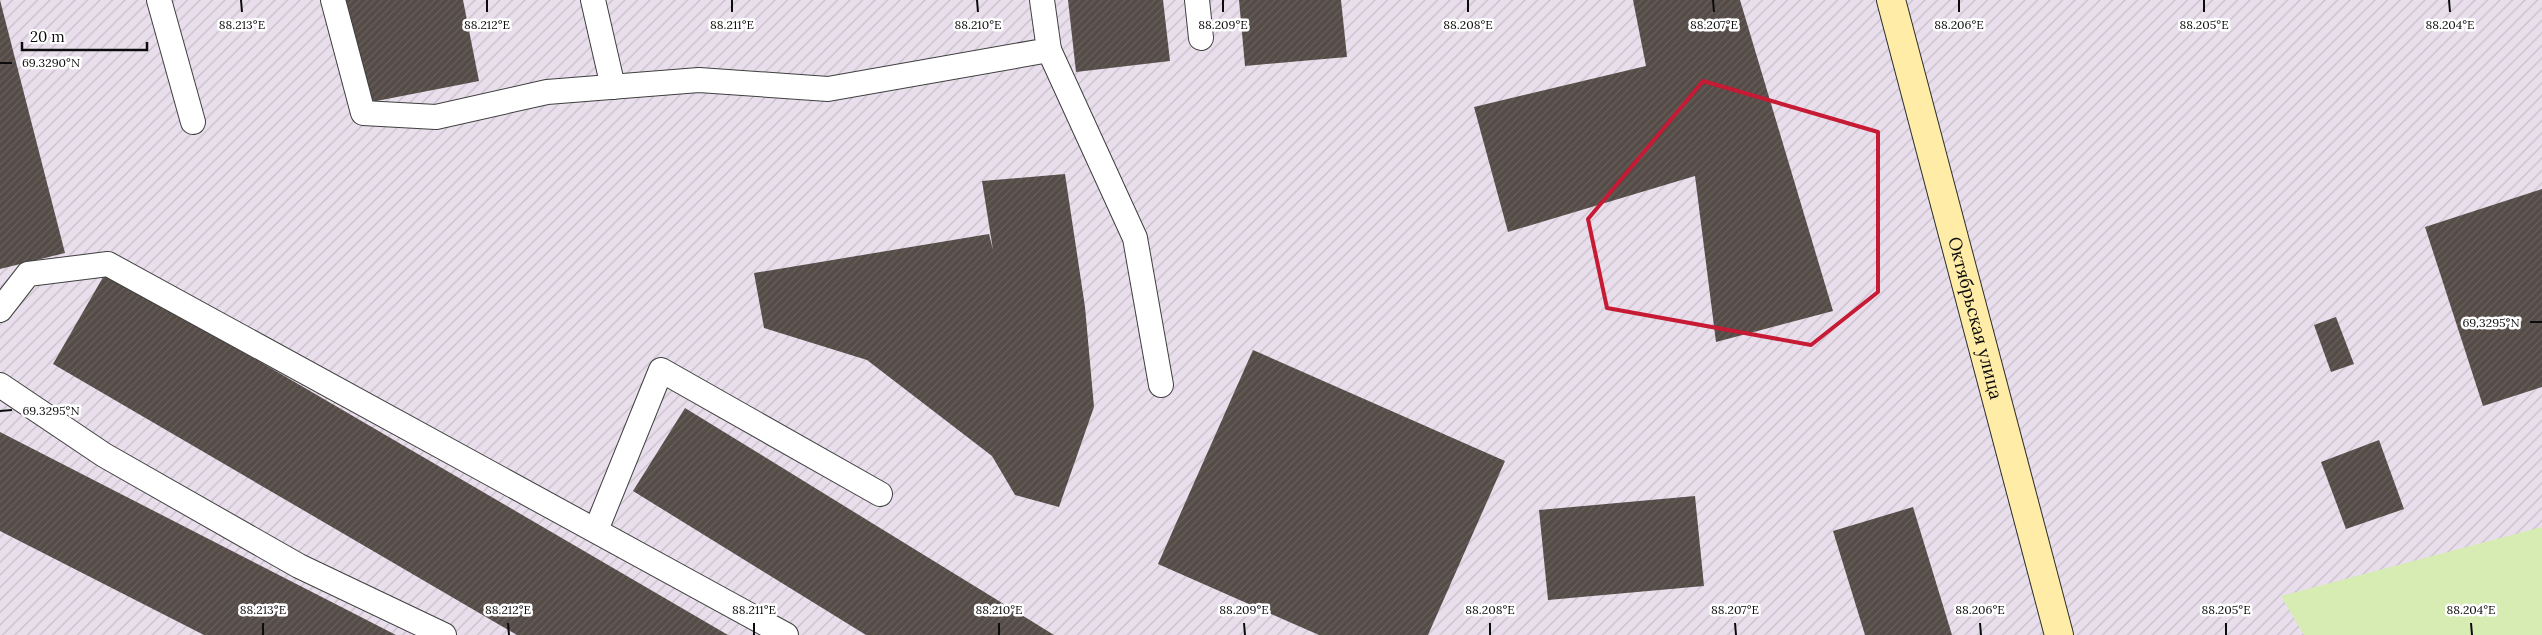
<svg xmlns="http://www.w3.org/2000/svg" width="2542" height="635" font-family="Lora,serif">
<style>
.industrial{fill:url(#industrial-furrows)}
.grass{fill:#d6ecb2}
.building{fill:url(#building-hatch)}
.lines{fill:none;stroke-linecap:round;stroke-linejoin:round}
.lane-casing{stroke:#3f3f3f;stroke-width:26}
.secondary-casing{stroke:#2e2e2e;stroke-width:30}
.lane{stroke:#fff;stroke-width:24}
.secondary{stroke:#ffeca6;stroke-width:28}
.marked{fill:none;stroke:#c61a35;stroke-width:4;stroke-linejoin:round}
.ticks{fill:none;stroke:#0c0c0c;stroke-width:2}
.labels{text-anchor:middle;stroke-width:5;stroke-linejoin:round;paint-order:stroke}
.street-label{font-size:18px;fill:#0c0c0c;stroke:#fff}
.ticks-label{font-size:12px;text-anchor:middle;fill:#0c0c0c;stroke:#fff;stroke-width:5;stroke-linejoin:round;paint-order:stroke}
</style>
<defs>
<pattern id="industrial-furrows" width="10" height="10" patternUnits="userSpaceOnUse" patternTransform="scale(1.25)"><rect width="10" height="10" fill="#e9dfec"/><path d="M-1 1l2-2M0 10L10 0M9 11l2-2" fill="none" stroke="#c7bec9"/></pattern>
<pattern id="building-hatch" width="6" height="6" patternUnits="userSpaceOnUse" patternTransform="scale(1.25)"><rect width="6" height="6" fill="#554b47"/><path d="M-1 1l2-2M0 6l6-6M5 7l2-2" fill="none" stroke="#68605d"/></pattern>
</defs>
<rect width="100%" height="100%" fill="#fff9eb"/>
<rect class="industrial" x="0" y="0" width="2542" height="635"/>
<polygon class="grass" points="2542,527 2542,635 2304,635 2281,596"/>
<g class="building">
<polygon points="0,0 65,253 0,269"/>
<polygon points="336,0 463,0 479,81 356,105"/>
<polygon points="1068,0 1163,0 1170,61 1076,72"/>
<polygon points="1239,0 1341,0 1347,57 1245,66"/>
<polygon points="1633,0 1740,0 1833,311 1716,342 1695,176 1508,232 1474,107 1646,66"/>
<polygon points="1065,174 1085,307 1094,407 1059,507 1015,495 992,456 867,360 764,328 754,273 989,234 993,250 982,181"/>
<polygon points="2542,189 2542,387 2483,406 2425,227"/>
<polygon points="106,272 728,635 517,635 53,364"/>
<polygon points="2336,317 2354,364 2331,372 2314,325"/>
<polygon points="1253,350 1505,461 1428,635 1319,635 1158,564"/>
<polygon points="685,408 1054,635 866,635 633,491"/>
<polygon points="0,432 396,635 204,635 0,531"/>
<polygon points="2379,440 2404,509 2346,529 2321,462"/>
<polygon points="1695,496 1704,586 1548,600 1539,510"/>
<polygon points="1913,507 1952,635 1865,635 1833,531"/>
</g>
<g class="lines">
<defs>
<g id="lane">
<polyline points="159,0 193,122"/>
<polyline points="333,0 363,113 436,117 547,92 699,80 828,89 1049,50 1042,0"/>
<polyline points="593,0 613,87"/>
<polyline points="1197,0 1201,38"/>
<polyline points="1049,50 1135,238 1161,385"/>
<polyline points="0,310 28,274 108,264 786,635"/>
<polyline points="0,385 104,455 299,566 444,635"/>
<polyline points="596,530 661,370 880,494"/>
</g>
<g id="secondary">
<path id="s1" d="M1891,0l168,635"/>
</g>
</defs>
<use href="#lane" class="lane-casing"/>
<use href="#secondary" class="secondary-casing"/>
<use href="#lane" class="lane"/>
<use href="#secondary" class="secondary"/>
</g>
<path class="marked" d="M1703,81l175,51v160l-67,53 -204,-37 -19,-89z"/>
<path class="ticks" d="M241,0l1,12M487,0v12M732,0v12M977,0l1,12M1223,0v12M1468,0v12M1713,0l1,12M1959,0v12M2204,0v12M2449,0l1,12M0,63h12M2530,322h12M0,411l12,-1M263,623v12M508,623l1,12M754,623v12M999,623v12M1244,623l1,12M1490,623v12M1735,623l1,12M1980,623l1,12M2226,623v12M2471,623l1,12"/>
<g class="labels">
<g class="street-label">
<text dy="6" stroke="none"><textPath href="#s1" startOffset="329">Октябрьская улица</textPath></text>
</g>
</g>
<g class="ticks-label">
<text x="242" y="29">88.213°E</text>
<text x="487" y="29">88.212°E</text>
<text x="732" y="29">88.211°E</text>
<text x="978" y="29">88.210°E</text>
<text x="1223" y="29">88.209°E</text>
<text x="1468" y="29">88.208°E</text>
<text x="1714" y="29">88.207°E</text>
<text x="1959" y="29">88.206°E</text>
<text x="2204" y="29">88.205°E</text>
<text x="2450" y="29">88.204°E</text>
<text x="51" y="67">69.3290°N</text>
<text x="2491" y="327">69.3295°N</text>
<text x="51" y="415">69.3295°N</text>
<text x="263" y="614">88.213°E</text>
<text x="508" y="614">88.212°E</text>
<text x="754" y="614">88.211°E</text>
<text x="999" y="614">88.210°E</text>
<text x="1244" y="614">88.209°E</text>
<text x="1490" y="614">88.208°E</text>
<text x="1735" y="614">88.207°E</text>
<text x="1980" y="614">88.206°E</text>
<text x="2226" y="614">88.205°E</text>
<text x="2471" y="614">88.204°E</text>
</g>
<path d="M22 42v8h125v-8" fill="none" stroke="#0c0c0c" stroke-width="2.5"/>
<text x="30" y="42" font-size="15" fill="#0c0c0c" stroke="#ffffff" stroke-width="4" paint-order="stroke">20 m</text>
</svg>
